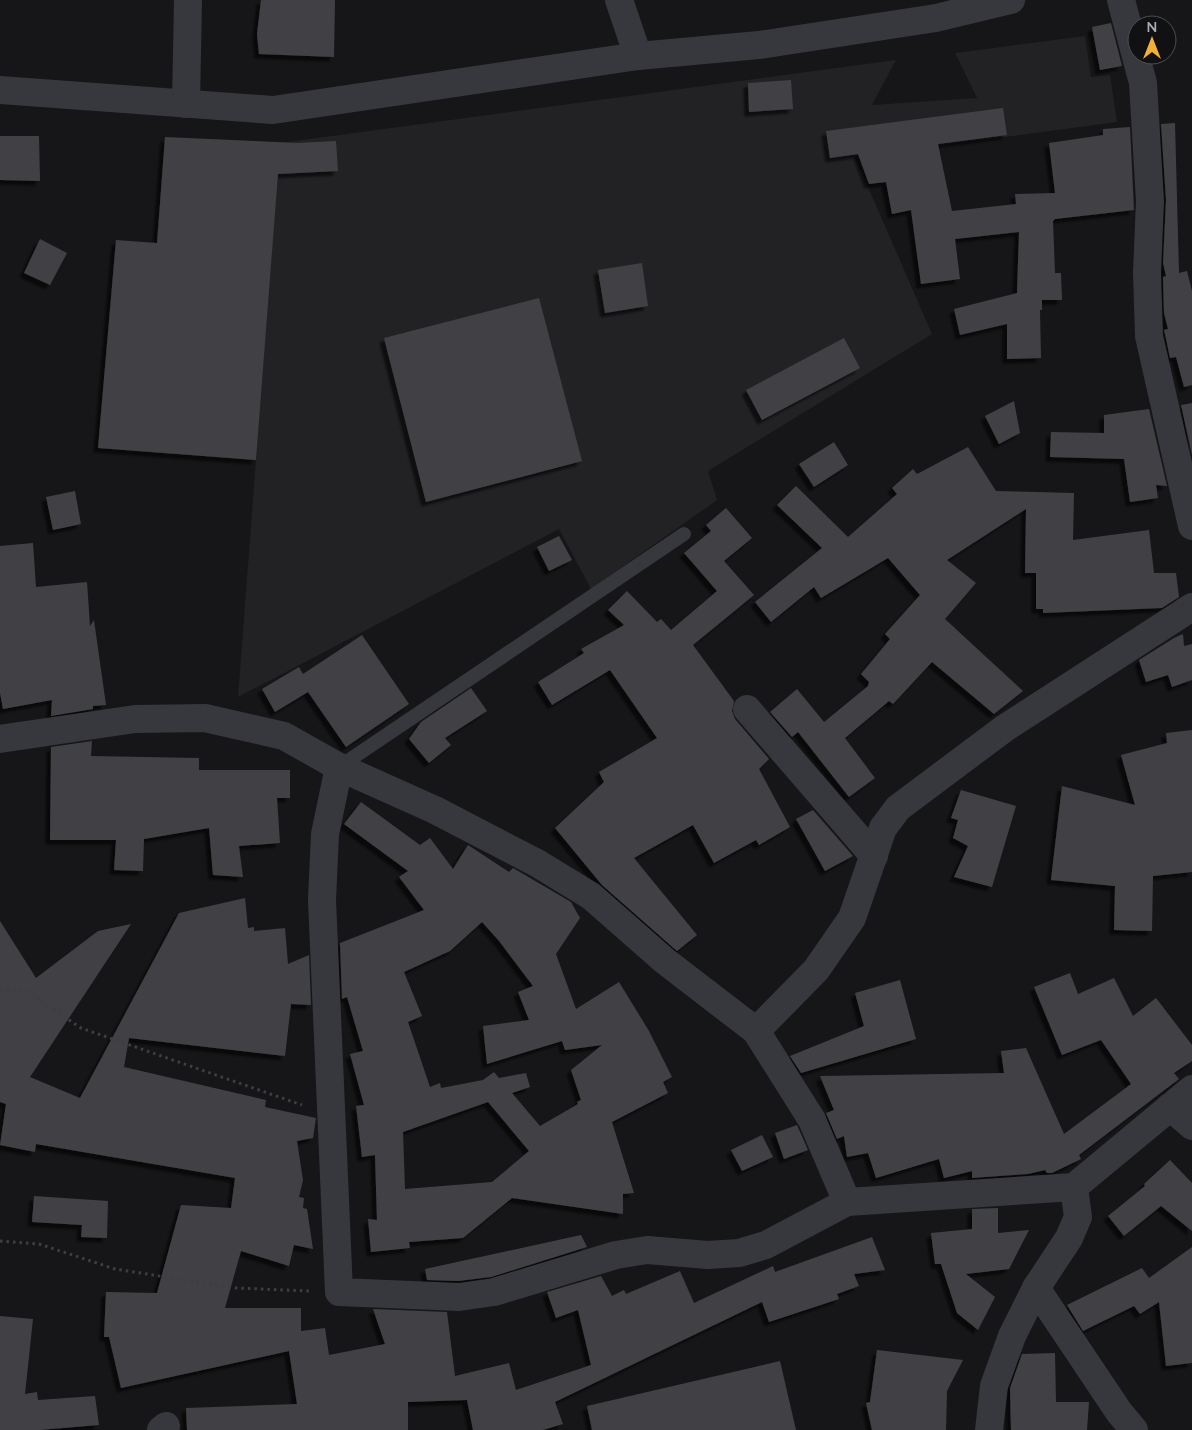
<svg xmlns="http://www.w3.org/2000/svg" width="1192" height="1430" font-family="Lato,sans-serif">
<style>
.built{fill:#222225}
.building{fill:#404145;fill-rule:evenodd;filter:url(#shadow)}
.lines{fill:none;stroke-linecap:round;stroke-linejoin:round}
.path{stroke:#3d3f44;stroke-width:3;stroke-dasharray:2.5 4;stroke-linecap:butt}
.lane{stroke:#37383d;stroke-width:14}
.street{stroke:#37383d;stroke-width:28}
</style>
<defs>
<filter id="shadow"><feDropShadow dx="-4.5" dy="4.5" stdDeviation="1" flood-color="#0009"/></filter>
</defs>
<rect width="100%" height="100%" fill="#161618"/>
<polygon class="built" points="1085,36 1091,77 1110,75 1117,122 855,157 932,334 708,471 717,500 591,589 559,529 238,697 280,143 896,60 872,105 977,98 955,53"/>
<g class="building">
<polygon points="261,0 335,0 334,57 259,54 257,34"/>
<polygon points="1111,23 1122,66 1100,70 1092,27"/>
<polygon points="791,80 793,109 749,112 748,83"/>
<polygon points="1003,108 1007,135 938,144 952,211 1016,204 1015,194 1055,193 1049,143 1103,135 1103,129 1130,127 1134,210 1055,219 1053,221 1055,273 1061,273 1062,300 1042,300 1042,310 1040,310 1041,358 1007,359 1007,324 960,335 954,309 1017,293 1019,232 955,239 960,279 921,284 911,210 892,214 886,182 869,184 858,154 830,158 826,131"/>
<polygon points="1175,123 1179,273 1187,271 1192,291 1192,385 1184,387 1176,357 1170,358 1165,334 1164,330 1168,329 1164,313 1163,277 1166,276 1163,263 1166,200 1161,124"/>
<polygon points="0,136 39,136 40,181 0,180"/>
<polygon points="165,137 297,143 336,141 338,171 278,174 256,460 98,448 116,240 157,243"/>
<polygon points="40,239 67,253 50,285 24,273"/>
<polygon points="642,263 648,306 605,313 598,270"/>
<polygon points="539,298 582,461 426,502 384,338"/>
<polygon points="844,338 860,368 762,420 746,390"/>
<polygon points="1014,401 1020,433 999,444 985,416"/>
<polygon points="1192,403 1192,455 1181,405"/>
<polygon points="1149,409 1167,486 1156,485 1158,498 1130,502 1124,459 1050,457 1051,432 1104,433 1104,415"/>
<polygon points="834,442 848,465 814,487 799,464"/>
<polygon points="968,447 996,491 1074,493 1073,540 1149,530 1154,573 1176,573 1179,597 1162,608 1043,613 1043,609 1036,609 1036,573 1025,573 1026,509 947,560 976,583 945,619 1023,691 994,714 932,662 893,704 889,701 845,738 875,778 849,797 798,732 792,737 770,712 797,689 824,722 868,686 869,682 861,674 890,639 885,634 920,595 888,558 821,598 814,587 771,622 755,602 822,548 777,505 796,486 848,537 897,494 892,488 913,469 917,474"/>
<polygon points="75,491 81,524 53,530 46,497"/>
<polygon points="726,508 752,538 724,561 754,595 693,645 734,701 732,711 735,719 769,759 759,769 790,827 759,845 756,840 714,863 693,825 634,858 697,935 677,951 602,885 555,828 604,782 599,772 657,738 610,670 552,705 538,682 584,653 581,649 624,625 608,610 627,591 657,622 661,619 671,630 717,591 684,553 711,531 706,525"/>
<polygon points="559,536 572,560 549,571 537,547"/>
<polygon points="33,543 36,587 87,582 90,626 94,620 106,705 93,706 93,709 51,716 52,700 3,709 0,693 0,546"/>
<polygon points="1183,634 1184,646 1192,644 1192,680 1172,687 1168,675 1146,682 1139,660 1174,638"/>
<polygon points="362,635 409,704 346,747 308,692 275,712 262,689 299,667 303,674"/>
<polygon points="471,688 487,711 445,738 451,745 429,763 409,739 421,722"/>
<polygon points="1192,730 1192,872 1153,876 1152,931 1114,930 1115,886 1051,880 1062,786 1135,805 1121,755 1167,743 1166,733"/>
<polygon points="92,741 91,756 199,758 199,770 290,770 290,798 277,798 280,843 239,846 243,877 213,875 209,828 144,839 143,871 114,870 116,840 50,840 51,747"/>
<polygon points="961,790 1016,806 992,887 954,877 968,846 953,838 958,820 951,818"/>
<path d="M361,802l59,43 10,-7 23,31 15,-24 41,27 4,-4 58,34 9,16 -24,36 20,55 43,-27 30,49 23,46 -9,5 5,11 -56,29 22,71 -11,1v20l-111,-16 -49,40 -54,4 1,6 -39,4 -3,-33 9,1 -2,-65 -13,2 -6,-51 8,-1 -14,-51 13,-3 -16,-54 -5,2 -2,-56 84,-33 -25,-33 9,-6 -64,-47zM482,922l17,19 34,45 -15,6 11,28 -46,6 4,38 75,-23 3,9 37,-5 -31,25 10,30 -4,2 1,2 -38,22 -28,-33 18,-6 -4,-14 -27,5 -5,-6 -11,8 -42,8 -1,-5 -10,4 -22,-65 14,-6 -18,-44 46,-21zM488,1102l41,49 -37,31 -87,7 -2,-57z"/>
<polygon points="813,810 853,856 825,871 796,819"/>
<polygon points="245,898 248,928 254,927 254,931 285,928 288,964 309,955 311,1005 291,1004 285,1056 129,1038 124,1067 266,1100 265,1107 316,1118 313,1138 297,1141 303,1180 299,1197 304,1198 303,1208 307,1209 313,1249 294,1245 289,1266 241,1251 225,1308 301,1308 301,1331 325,1328 329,1355 385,1344 373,1309 447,1312 455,1376 509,1363 516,1390 591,1365 578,1310 556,1318 547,1292 601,1276 612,1296 624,1290 626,1294 680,1271 694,1303 773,1266 775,1272 872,1237 885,1270 854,1274 859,1286 837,1294 839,1299 769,1322 762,1302 555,1402 563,1424 543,1430 473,1430 467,1400 408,1402 408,1430 187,1430 186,1408 297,1404 289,1351 121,1388 109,1337 104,1337 106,1292 157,1293 181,1205 231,1208 235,1178 36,1144 35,1152 0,1145 6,1104 0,1102 0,921 36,978 98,931 131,924 30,1077 80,1098 179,913"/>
<polygon points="1070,973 1078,994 1114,978 1133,1016 1156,998 1192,1045 1192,1061 1174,1073 1179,1079 1079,1155 1081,1159 1052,1173 1047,1173 1045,1170 1028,1174 972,1178 972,1171 944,1178 939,1159 876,1178 868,1153 847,1157 844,1136 837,1139 826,1113 834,1110 820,1076 1004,1073 1001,1051 1026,1048 1064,1134 1131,1084 1101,1040 1062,1055 1034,987"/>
<polygon points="900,980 916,1039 801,1073 790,1056 864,1026 855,993"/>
<polygon points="797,1125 808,1150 784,1159 775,1133"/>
<polygon points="762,1135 773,1157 742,1171 731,1150"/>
<polygon points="1170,1160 1192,1183 1192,1231 1161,1206 1124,1236 1108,1216 1145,1186 1144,1184"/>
<polygon points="34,1196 108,1201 107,1238 81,1237 82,1225 32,1222"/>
<polygon points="998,1208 998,1233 1029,1230 1009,1269 966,1274 995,1297 978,1330 957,1313 941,1264 935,1264 931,1233 972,1229 972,1209"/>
<polygon points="581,1235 587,1247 491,1277 458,1281 427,1280 425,1269"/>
<polygon points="1192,1247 1192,1363 1166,1366 1159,1302 1140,1314 1134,1306 1083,1331 1067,1305 1142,1268 1149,1278"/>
<polygon points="0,1316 33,1319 25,1394 37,1392 38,1400 95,1396 99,1425 39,1430 0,1430"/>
<polygon points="877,1350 963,1360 947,1391 946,1430 872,1430 866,1403 870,1402"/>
<polygon points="1055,1353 1056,1402 1089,1402 1087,1430 1011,1430 1010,1388 1022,1354"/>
<polygon points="780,1361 796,1430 592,1430 587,1406"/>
</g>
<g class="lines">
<g class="path">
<polyline points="0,990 25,990 81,1028 302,1105"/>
<polyline points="0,1241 39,1244 115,1269 236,1288 309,1291"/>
</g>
<polyline class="lane" points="339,767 684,534"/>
<g class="street">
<polyline points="619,0 638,56"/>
<polyline points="1121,0 1143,83 1150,201 1147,273 1149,336 1192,526"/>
<polyline points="0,90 273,110 638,56 759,45 936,18 1011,0"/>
<polyline points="186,104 188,0"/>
<polyline points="747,709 874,856"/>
<polyline points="0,739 135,719 205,718 284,736 339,767 435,810 537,863 591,896 665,961 756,1031 812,1120 847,1202"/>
<polyline points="339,767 325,834 322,900 339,1292 459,1297 494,1292 616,1255 647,1250 708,1255 739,1253 766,1245 847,1202 1074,1187 1192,1089"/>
<polyline points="756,1031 816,970 852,918 883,828 898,808 1005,728 1192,607"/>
<polyline points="1170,1107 1192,1126"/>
<polyline points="1036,1288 1119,1412 1134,1430"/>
<polyline points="161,1430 166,1426"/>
<polyline points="989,1430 994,1386 1012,1336 1036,1288 1069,1238 1078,1217 1074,1187"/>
</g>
</g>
<g transform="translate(1152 40)"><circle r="24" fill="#111113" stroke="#4d4f55"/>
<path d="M0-4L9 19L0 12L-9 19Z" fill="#f2b134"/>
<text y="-8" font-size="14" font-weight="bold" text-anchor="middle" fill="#a8adb8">N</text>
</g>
</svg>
